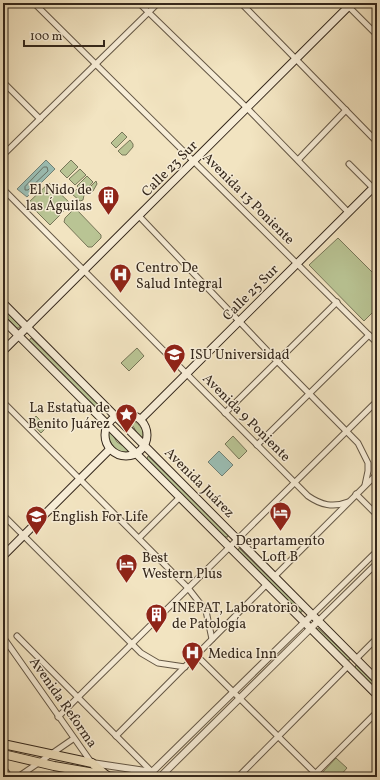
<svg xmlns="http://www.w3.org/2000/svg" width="380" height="780" font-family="Vollkorn,serif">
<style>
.green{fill:#b9c494;stroke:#777658}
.water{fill:#9bbeb4;stroke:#728277}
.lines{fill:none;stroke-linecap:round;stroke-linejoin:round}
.shore{stroke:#687368;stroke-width:1}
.minor-casing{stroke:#645745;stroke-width:7}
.tertiary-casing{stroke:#645745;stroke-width:8}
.secondary-casing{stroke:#35281c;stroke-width:9}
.primary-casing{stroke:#35281c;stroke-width:10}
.minor{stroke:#f7edd7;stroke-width:5}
.tertiary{stroke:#f7edd7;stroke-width:6}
.secondary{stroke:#f7edd7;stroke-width:7}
.primary{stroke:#f2e4c1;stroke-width:8}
.labels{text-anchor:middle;stroke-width:3;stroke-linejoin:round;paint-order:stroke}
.street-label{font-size:14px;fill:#35281c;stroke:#f7edd7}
.poi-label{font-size:14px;fill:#35281c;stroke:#f7edd7;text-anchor:start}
</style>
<rect width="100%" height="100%" fill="#f2e4c1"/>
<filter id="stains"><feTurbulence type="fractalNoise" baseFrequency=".005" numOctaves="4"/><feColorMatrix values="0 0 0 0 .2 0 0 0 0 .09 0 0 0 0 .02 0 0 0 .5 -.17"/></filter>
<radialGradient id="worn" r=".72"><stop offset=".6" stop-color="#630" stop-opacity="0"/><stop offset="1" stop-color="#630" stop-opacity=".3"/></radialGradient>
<g class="green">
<polygon points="122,132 127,137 116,148 111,143"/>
<polygon points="130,140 133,144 133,147 126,155 122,155 118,151"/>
<polygon points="71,160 78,167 67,178 60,171"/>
<polygon points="80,169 86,175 75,185 69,179"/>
<polygon points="87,176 93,182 83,193 77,186"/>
<polygon points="96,181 97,184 93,191 84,195 83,200 80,201 72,194 77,189 83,194"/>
<polygon points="49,183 71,204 50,225 28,203"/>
<polygon points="73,210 77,210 101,235 101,238 92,247 88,247 64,222 65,218"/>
<polygon points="338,238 377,277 377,308 364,321 309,265"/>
<polygon points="3,309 20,326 19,328 17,328 3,314"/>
<polygon points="31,338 103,409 103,412 100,412 29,341"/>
<polygon points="137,348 144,356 129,371 121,363"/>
<polygon points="36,416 47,427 41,433 31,422"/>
<path d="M125,416c8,4 20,10 18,21l-3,1 -7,-12 -10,-5 -1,-3z"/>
<path d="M107,432h4l6,10 11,7v3c-11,2 -18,-9 -22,-18z"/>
<polygon points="233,436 247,451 239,459 225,444"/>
<polygon points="148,456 228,535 228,537 225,537 147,459"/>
<polygon points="239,548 302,610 302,612 299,612 238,551"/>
<polygon points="318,628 350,658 350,660 347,660 317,630"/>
<polygon points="356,665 377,684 377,690 355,668"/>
<polygon points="336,758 347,768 339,777 326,777 322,773"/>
</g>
<g class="water">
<polygon points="46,160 55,169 27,197 17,189"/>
<polygon points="219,451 233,465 222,476 208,462"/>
</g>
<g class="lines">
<polygon class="shore" points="44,167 47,167 48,171 28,190 25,190 25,187"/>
<defs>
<g id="minor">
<polyline points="34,3 377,343"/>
<polyline points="139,3 247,108 348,212"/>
<polyline points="241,3 377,142"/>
<polyline points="345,3 377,35"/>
<polyline points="3,82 40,119"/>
<polyline points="3,155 158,3"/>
<polyline points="298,160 346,110"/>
<polyline points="349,164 373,188"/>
<path d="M3,189l305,307c13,9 25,12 40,6"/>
<polyline points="139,216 277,361 358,443 368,463 368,471 365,485"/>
<polyline points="3,402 188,588 206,611 212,639"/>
<polyline points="225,413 337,302"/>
<polyline points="257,445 369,335"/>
<polyline points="356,494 377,515"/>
<polyline points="3,515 141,653 158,663 185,667"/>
<polyline points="139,538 180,497"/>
<polyline points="274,577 377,474"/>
<polyline points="312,615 377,551"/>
<polyline points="318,621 377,563"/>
<polyline points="17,636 157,777"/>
<polyline points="3,637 91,762"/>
<polyline points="197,656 319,777"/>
<polyline points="356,659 377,638"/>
<polyline points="58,717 377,401"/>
<polyline points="116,736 267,584"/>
<polyline points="3,768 10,777"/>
<polyline points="18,777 73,739"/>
<polyline points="238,777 348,666"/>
<polyline points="312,777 377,712"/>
</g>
<g id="tertiary">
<polyline points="92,763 152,772 312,615"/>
<polyline points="106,775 125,777"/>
<polyline points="160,777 318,621"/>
</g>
<g id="secondary">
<polyline points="3,303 377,680"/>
<polyline points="3,320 377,695"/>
<polyline points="3,351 352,3"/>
<circle cx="126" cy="435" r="21"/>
<polyline points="141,419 377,184"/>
<polyline points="3,556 110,449"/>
</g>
<g id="primary">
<polyline points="3,744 92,763 108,777"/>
<polyline points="3,754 54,766 106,775"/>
</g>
</defs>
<use href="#minor" class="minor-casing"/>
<use href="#tertiary" class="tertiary-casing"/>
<use href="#secondary" class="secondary-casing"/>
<use href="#primary" class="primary-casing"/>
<use href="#minor" class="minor"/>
<use href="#tertiary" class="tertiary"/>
<use href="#secondary" class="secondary"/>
<use href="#primary" class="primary"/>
</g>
<defs>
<symbol id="building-pin" viewBox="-11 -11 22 30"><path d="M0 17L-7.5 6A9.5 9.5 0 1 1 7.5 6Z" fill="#8f2418" stroke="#f7edd7"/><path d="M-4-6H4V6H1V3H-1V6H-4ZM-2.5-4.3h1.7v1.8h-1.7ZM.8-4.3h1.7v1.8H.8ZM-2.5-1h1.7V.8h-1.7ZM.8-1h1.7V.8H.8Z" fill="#fff"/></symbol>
<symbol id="hospital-pin" viewBox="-11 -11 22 30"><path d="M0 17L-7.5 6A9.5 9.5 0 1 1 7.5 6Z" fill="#8f2418" stroke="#f7edd7"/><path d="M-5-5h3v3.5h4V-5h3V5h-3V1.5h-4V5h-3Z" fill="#fff"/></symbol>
<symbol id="university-pin" viewBox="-11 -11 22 30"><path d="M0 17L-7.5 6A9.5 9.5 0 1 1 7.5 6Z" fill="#8f2418" stroke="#f7edd7"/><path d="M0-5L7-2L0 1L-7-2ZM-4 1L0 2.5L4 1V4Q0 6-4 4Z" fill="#fff"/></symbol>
<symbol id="sight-pin" viewBox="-11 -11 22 30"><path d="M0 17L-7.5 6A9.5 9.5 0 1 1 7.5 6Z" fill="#8f2418" stroke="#f7edd7"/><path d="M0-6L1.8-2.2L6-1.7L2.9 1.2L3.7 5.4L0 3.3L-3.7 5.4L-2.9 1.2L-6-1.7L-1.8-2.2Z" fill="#fff"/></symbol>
<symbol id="hotel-pin" viewBox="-11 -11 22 30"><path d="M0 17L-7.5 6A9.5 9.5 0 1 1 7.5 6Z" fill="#8f2418" stroke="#f7edd7"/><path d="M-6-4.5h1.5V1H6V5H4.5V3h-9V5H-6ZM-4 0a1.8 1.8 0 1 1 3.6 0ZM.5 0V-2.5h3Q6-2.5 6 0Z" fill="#fff"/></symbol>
<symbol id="school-pin" viewBox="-11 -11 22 30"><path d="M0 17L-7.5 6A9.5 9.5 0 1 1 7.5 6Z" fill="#8f2418" stroke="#f7edd7"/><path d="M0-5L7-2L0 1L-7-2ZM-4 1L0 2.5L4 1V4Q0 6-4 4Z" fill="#fff"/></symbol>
</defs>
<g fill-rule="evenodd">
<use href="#building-pin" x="96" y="184" width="25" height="34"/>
<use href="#hospital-pin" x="108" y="262" width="25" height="34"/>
<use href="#university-pin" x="162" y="342" width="25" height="34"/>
<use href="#sight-pin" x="114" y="402" width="25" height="34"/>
<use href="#hotel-pin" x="268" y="500" width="25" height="34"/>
<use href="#school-pin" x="24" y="504" width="25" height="34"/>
<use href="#hotel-pin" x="114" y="552" width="25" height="34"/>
<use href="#building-pin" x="144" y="602" width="25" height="34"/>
<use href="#hospital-pin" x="180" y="640" width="25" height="34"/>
</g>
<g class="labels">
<g class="street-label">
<text transform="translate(169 168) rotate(-45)" y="5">Calle 23 Sur</text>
<text transform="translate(249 198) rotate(45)" y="5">Avenida 13 Poniente</text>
<text transform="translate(250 292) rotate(-45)" y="5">Calle 25 Sur</text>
<text transform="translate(247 417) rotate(45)" y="5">Avenida 9 Poniente</text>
<text transform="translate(200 482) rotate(45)" y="5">Avenida Juárez</text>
<text transform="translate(64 702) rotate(55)" y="5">Avenida Reforma</text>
</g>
<g class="poi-label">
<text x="92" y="194" text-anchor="end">El Nido de<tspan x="92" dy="16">las Águilas</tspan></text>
<text x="136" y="272">Centro De<tspan x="136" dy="16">Salud Integral</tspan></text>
<text x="190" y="359">ISU Universidad</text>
<text x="110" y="412" text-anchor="end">La Estatua de<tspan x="110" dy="16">Benito Juárez</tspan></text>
<text x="52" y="521">English For Life</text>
<text x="280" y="545" text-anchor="middle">Departamento<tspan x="280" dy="16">Loft B</tspan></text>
<text x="142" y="562">Best<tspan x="142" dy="16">Western Plus</tspan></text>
<text x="172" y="612">INEPAT, Laboratorio<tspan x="172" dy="16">de Patología</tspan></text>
<text x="208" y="658">Medica Inn</text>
</g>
</g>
<rect width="380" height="780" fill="none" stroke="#f2e4c1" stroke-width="16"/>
<rect x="4" y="4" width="372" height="772" fill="none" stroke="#35281c" stroke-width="2"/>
<rect x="8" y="8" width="364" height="764" fill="none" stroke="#35281c"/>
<path d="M24 40v6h80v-6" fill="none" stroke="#35281c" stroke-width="2"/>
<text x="30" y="40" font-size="12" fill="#35281c" stroke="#f7edd7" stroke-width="3" paint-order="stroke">100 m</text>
<rect width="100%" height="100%" filter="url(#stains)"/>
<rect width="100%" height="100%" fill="url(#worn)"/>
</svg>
